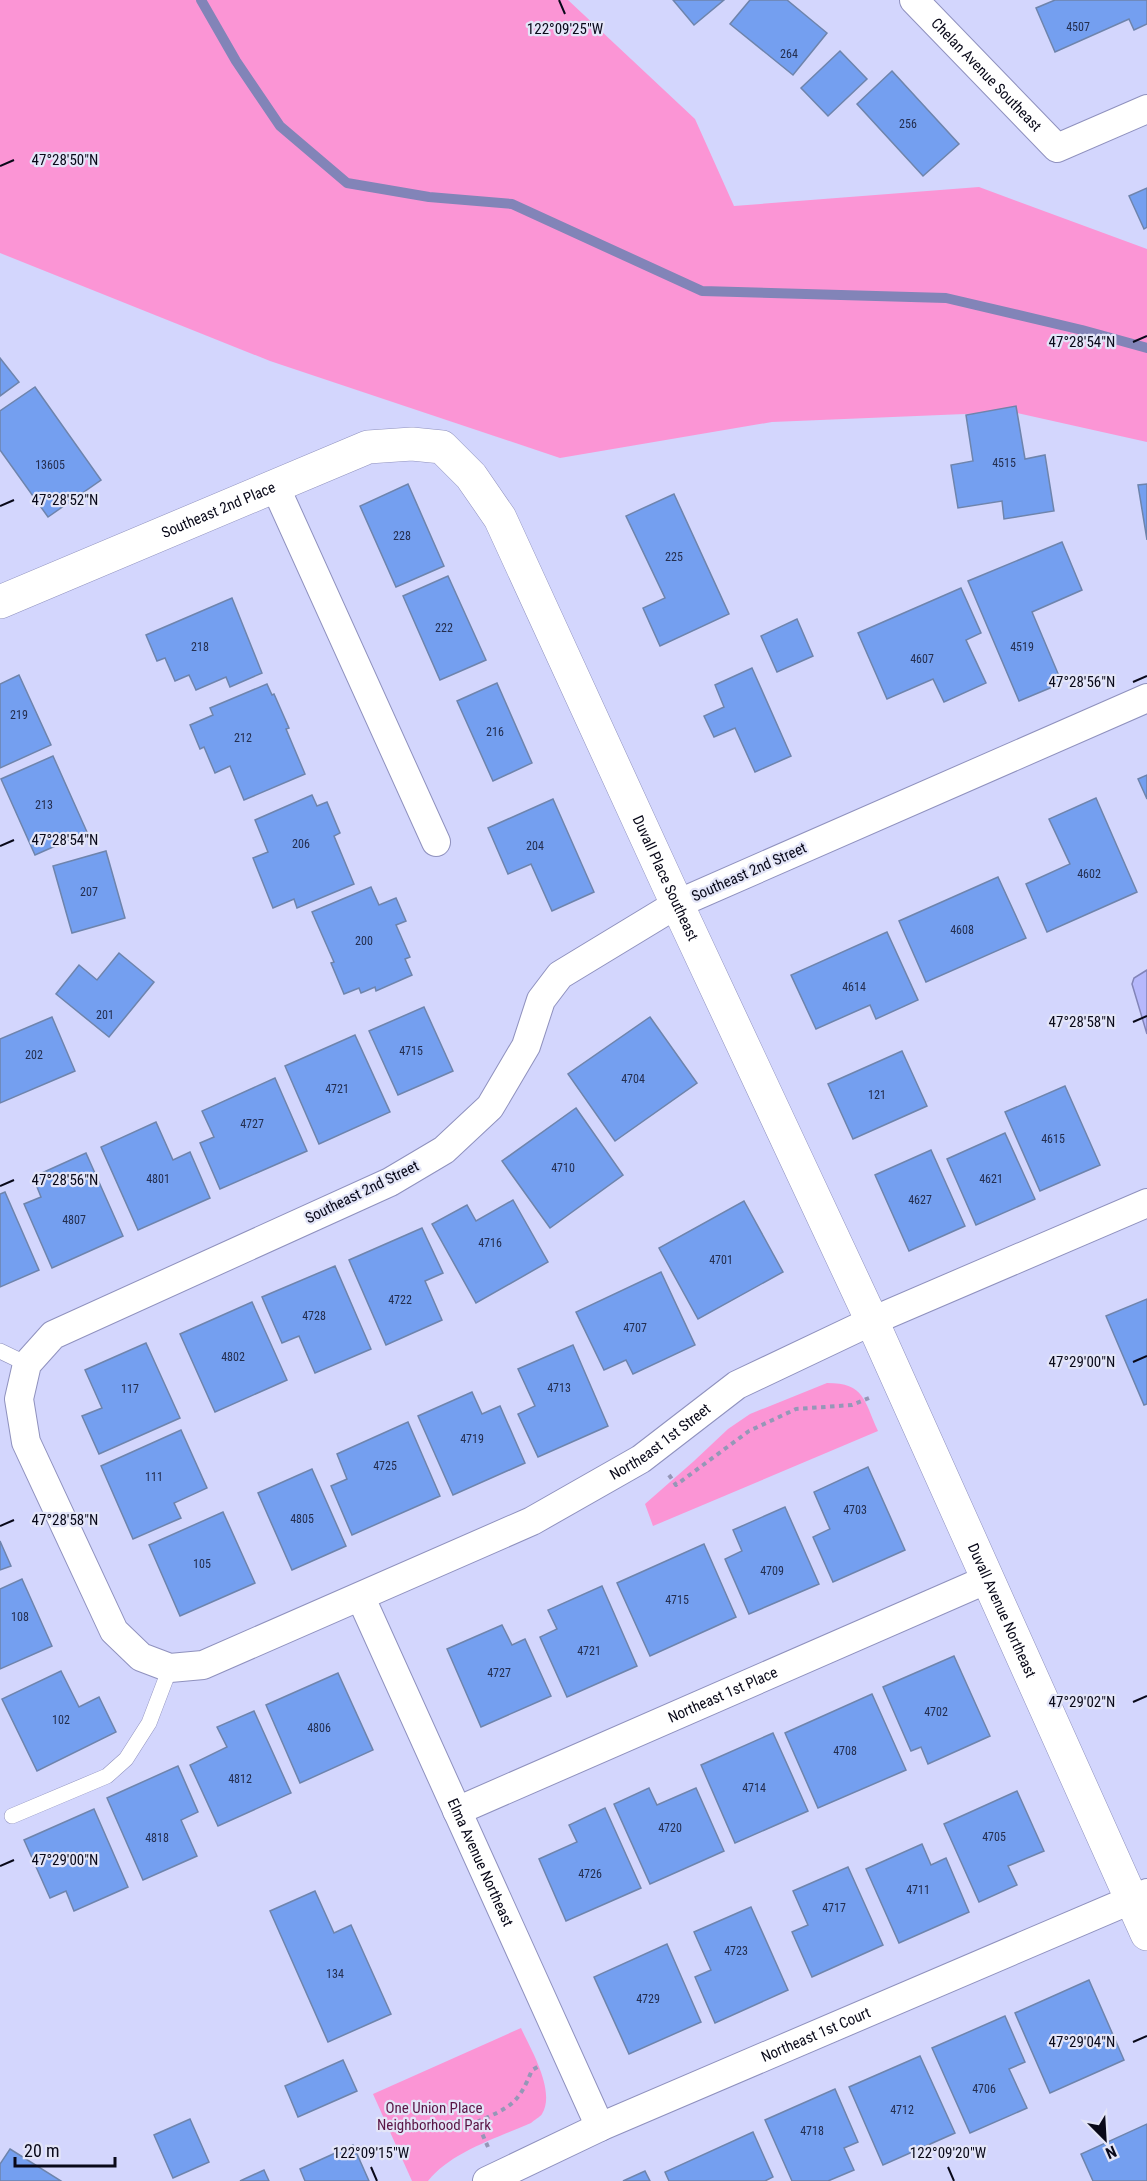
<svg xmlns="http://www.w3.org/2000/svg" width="1147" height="2181" font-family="'Roboto Condensed',sans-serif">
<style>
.green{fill:#fb95d5}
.water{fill:#b6b8fc;stroke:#8284b8;stroke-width:1.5}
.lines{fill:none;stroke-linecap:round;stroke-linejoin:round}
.stream{stroke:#8284b8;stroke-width:10}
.building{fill:#749ff0;stroke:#6e84ac;stroke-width:1.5}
.lane-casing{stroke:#8f91be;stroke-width:16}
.street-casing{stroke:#8f91be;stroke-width:30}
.secondary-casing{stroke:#8f91be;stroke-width:34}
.path{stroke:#9597b7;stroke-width:4;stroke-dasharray:4.5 4.5;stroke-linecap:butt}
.lane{stroke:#fff;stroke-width:15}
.street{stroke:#fff;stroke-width:28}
.secondary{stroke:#fff;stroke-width:33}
.ticks{fill:none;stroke:#090919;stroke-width:2}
.labels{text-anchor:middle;stroke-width:4.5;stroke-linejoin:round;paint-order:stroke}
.number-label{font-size:12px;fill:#242e4f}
.street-label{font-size:15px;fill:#090919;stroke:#e3e5f8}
.park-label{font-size:15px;fill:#5a1545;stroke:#e3e5f8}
.ticks-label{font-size:15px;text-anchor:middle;fill:#090919;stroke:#e3e5f8;stroke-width:4.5;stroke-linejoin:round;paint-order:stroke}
</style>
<rect width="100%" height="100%" fill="#d3d6fd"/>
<g class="green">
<polygon points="0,0 568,0 695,119 734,206 979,187 1147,249 1147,442 1013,412 772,422 560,458 270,361 0,253"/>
<path d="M827,1383c38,0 37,18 51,48l-225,95 -8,-22 49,-43 34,-32 22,-15z"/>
<path d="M521,2028c10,22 35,63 21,86 -2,3 -8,6 -11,9 -34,15 -80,29 -103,58h-16l-39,-87z"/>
</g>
<polygon class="water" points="1147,970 1147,1034 1132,984 1134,978"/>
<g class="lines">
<polyline class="stream" points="201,0 236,61 280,126 347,183 429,197 512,204 702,291 946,298 1082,330 1147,348"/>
</g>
<g class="building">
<polygon points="673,0 724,0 694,25"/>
<polygon points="750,0 787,0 827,33 793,75 730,24"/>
<polygon points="1055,0 1147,0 1147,24 1134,30 1129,19 1055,52 1036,8"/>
<polygon points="840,51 867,79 828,116 801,88"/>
<polygon points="892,71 959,144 923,176 857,104"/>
<polygon points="1147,188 1147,227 1144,229 1129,196"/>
<polygon points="0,358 19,382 0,396"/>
<polygon points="35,387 101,480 48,517 0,450 0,411"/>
<polygon points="1016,406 1025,459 1045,455 1054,511 1004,519 1002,501 958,508 951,465 973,461 966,415"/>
<polygon points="408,484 444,566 396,587 360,506"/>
<polygon points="1147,484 1147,540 1138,485"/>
<polygon points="674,494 729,614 660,646 643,608 665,598 626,516"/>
<polygon points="1062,542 1082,590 1032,612 1062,683 1019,701 968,581"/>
<polygon points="448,576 486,660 440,680 403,596"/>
<polygon points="961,588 981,633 966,640 986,683 944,702 933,679 887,699 858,633"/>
<polygon points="232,598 262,673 230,687 226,677 196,690 189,675 175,681 165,658 157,661 146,635"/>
<polygon points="797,619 813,656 777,672 761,636"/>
<polygon points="752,668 791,756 755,772 735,728 714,737 704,716 724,707 715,685"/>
<polygon points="19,675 51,745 0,768 0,684"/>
<polygon points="497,683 532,763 493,781 457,701"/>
<polygon points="267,684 272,695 274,694 289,728 286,729 305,774 244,800 230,766 215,773 204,747 200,749 190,725 213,715 210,708"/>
<polygon points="53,756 87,832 35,855 1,779"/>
<polygon points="1147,775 1147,799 1138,779"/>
<polygon points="312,795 317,806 327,802 340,833 334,836 354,884 297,908 294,899 273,908 253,858 268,852 255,820"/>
<polygon points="1096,798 1137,892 1047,932 1026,884 1070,864 1049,819"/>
<polygon points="553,799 594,892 552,911 531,864 508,874 488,828"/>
<polygon points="106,851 125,918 72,933 53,866"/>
<polygon points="998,877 1026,938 926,982 899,921"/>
<polygon points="371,887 379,905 396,898 406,921 396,925 410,957 405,959 412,975 376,991 375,987 361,993 359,988 344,994 331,963 334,962 312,912"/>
<polygon points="887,932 918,1000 876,1019 870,1005 816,1029 791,975"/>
<polygon points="119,953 154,982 109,1037 56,994 79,965 97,980"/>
<polygon points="424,1007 453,1071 398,1095 369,1031"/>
<polygon points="52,1017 75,1071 0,1103 0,1039"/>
<polygon points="650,1017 697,1083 615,1141 568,1074"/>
<polygon points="355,1035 390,1112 319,1144 285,1066"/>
<polygon points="902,1051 927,1106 853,1139 828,1084"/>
<polygon points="275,1078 307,1151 220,1189 200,1143 214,1137 202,1111"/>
<polygon points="1065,1086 1100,1165 1040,1191 1005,1112"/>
<polygon points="576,1108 623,1175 550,1228 502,1161"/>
<polygon points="156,1122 173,1160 190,1152 210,1198 138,1230 101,1147"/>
<polygon points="1005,1133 1035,1199 976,1225 947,1159"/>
<polygon points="931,1150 965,1226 909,1251 875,1175"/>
<polygon points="86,1153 123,1236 52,1268 24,1204 41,1197 33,1177"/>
<polygon points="5,1192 39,1270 0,1287 0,1194"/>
<polygon points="513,1200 548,1262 476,1303 432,1224 467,1205 476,1221"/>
<polygon points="744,1201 783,1272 698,1319 659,1248"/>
<polygon points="422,1228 443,1273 425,1281 442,1320 386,1345 349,1260"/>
<polygon points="335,1266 371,1349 315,1373 299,1336 282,1343 262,1297"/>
<polygon points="661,1272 695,1345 633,1374 626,1360 604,1370 576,1312"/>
<polygon points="1147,1299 1147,1404 1144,1405 1106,1316"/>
<polygon points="252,1302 287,1380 215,1412 180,1334"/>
<polygon points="146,1343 180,1418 99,1454 82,1416 102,1408 85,1370"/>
<polygon points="573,1345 608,1426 538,1457 518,1414 535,1406 518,1369"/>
<polygon points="472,1392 482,1414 500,1406 525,1463 453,1495 418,1416"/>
<polygon points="408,1422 440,1496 352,1535 331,1486 347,1479 337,1454"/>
<polygon points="181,1430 207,1488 174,1503 181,1518 133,1539 101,1466"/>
<polygon points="868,1467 905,1550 833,1582 813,1537 830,1529 814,1492"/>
<polygon points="312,1469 346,1546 292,1570 258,1493"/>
<polygon points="785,1507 819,1584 749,1614 725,1559 742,1551 733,1530"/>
<polygon points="223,1512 255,1583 180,1616 149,1545"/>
<polygon points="0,1541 11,1566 0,1570"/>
<polygon points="704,1544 736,1617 650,1656 617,1583"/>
<polygon points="22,1579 52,1646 0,1669 0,1589"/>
<polygon points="602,1586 637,1666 567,1697 540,1637 557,1629 548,1610"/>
<polygon points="502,1625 512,1645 525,1639 551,1696 481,1727 447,1649"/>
<polygon points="954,1656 990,1736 928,1764 921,1747 911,1751 883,1687"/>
<polygon points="61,1671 79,1707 99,1697 116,1732 37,1771 2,1699"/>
<polygon points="338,1673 373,1750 300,1783 266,1705"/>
<polygon points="872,1694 906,1770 818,1808 785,1733"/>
<polygon points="254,1711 291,1793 218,1826 190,1765 227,1747 217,1727"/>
<polygon points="773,1733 808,1811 735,1843 701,1765"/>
<polygon points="178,1766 198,1812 181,1820 197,1856 143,1880 107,1798"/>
<polygon points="649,1788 657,1805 696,1788 724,1851 650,1884 614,1804"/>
<polygon points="1017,1791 1044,1851 1008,1866 1017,1885 979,1902 944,1824"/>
<polygon points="605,1808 641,1888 566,1921 539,1859 577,1842 569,1825"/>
<polygon points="94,1809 128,1887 74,1911 66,1891 50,1898 24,1840"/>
<polygon points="922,1844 931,1865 946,1858 969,1912 899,1943 866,1869"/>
<polygon points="848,1867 883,1945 812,1977 792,1932 808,1925 793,1891"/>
<polygon points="315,1891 334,1933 351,1925 391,2014 328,2042 270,1911"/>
<polygon points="751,1907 788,1990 715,2023 695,1977 711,1970 694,1932"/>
<polygon points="667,1944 701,2022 629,2054 594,1977"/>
<polygon points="1089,1980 1124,2060 1050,2093 1015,2013"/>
<polygon points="1005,2016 1025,2062 1009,2069 1027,2108 970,2133 932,2048"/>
<polygon points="920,2056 955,2133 883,2165 849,2087"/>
<polygon points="343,2060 357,2091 298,2117 285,2086"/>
<polygon points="835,2089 858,2142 844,2148 854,2170 828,2181 792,2181 765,2120"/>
<polygon points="190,2119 209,2162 173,2178 154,2135"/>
<polygon points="1147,2124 1147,2181 1093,2181 1081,2154"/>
<polygon points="753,2132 773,2177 765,2181 669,2181 665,2172"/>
<polygon points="353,2145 369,2181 305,2181 300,2169"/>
<polygon points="10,2149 61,2181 0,2181 0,2164"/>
<polygon points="264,2170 269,2181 240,2181"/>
<polygon points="645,2171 650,2181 623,2181"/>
</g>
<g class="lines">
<defs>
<g id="lane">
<polyline points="0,1351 27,1364"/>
<polyline points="12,1816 107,1776 126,1759 149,1723 170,1668"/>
</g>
<g id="street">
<path id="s1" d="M914,0l143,148 90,-39"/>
<polyline points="275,486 436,842"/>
<path id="s2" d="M1147,698l-470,206 -117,71 -19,25 -15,46 -36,61 -46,43 -54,32 -337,153 -26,29 -8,35 7,43 88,189 27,26 29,11 33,-3 329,-144 109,-62 96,-74 135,-64 275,-118"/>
<path id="s3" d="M361,1598l239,529"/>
<path id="s4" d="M457,1811l531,-232"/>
<path id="s5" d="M487,2181l113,-54 547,-234"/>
</g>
<g id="secondary">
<path id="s6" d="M0,602l368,-155 44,-3 30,3 29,29 29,42 177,386 195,417 275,613"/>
</g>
</defs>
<use href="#lane" class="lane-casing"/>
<use href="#street" class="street-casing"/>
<use href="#secondary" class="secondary-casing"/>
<g class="path">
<polyline points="669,1475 676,1485 749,1431 796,1409 852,1405 869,1398"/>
<path d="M488,2147l-11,-25c33,-15 41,-17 55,-52l7,-4"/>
</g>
<use href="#lane" class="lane"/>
<use href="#street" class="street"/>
<use href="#secondary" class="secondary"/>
</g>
<path class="ticks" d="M559,0l6,14M0,166l14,-6M1133,342l14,-6M0,506l14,-6M1133,682l14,-6M0,846l14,-6M1133,1022l14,-6M0,1186l14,-6M1133,1362l14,-6M0,1526l14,-6M1133,1702l14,-6M0,1866l14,-6M1133,2042l14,-6M371,2167l6,14M948,2167l6,14"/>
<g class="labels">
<g class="number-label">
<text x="1078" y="31">4507</text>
<text x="789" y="58">264</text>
<text x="908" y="128">256</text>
<text x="1004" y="467">4515</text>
<text x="50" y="469">13605</text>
<text x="402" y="540">228</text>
<text x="674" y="561">225</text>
<text x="444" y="632">222</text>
<text x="200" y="651">218</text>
<text x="1022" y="651">4519</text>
<text x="922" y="663">4607</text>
<text x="19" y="719">219</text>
<text x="495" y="736">216</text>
<text x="243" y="742">212</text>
<text x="44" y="809">213</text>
<text x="301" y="848">206</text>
<text x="535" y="850">204</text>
<text x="1089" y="878">4602</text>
<text x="89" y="896">207</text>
<text x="962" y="934">4608</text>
<text x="364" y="945">200</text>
<text x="854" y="991">4614</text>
<text x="105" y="1019">201</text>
<text x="411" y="1055">4715</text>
<text x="34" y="1059">202</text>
<text x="633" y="1083">4704</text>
<text x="337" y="1093">4721</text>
<text x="877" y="1099">121</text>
<text x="252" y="1128">4727</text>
<text x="1053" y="1143">4615</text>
<text x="563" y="1172">4710</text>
<text x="158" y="1183">4801</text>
<text x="991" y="1183">4621</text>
<text x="920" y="1204">4627</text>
<text x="74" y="1224">4807</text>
<text x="490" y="1247">4716</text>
<text x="721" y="1264">4701</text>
<text x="400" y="1304">4722</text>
<text x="314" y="1320">4728</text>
<text x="635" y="1332">4707</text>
<text x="233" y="1361">4802</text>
<text x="559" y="1392">4713</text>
<text x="130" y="1393">117</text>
<text x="472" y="1443">4719</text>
<text x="385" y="1470">4725</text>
<text x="154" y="1481">111</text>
<text x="855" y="1514">4703</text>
<text x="302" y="1523">4805</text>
<text x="202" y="1568">105</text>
<text x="772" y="1575">4709</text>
<text x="677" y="1604">4715</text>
<text x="20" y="1621">108</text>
<text x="589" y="1655">4721</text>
<text x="499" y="1677">4727</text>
<text x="936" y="1716">4702</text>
<text x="61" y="1724">102</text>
<text x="319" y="1732">4806</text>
<text x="845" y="1755">4708</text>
<text x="240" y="1783">4812</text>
<text x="754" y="1792">4714</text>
<text x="670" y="1832">4720</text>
<text x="994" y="1841">4705</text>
<text x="157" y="1842">4818</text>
<text x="590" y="1878">4726</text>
<text x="918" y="1894">4711</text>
<text x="834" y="1912">4717</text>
<text x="736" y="1955">4723</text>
<text x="335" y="1978">134</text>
<text x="648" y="2003">4729</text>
<text x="984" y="2093">4706</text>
<text x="902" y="2114">4712</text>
<text x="812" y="2135">4718</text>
</g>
<g class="street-label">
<text dy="5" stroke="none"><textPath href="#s1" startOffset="104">Chelan Avenue Southeast</textPath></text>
<text dy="5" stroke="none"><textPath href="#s6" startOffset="237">Southeast 2nd Place</textPath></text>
<text transform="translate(749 872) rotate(-24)" y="5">Southeast 2nd Street</text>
<text dy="5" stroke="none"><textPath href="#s6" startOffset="962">Duvall Place Southeast</textPath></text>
<text transform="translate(362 1192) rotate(-26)" y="5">Southeast 2nd Street</text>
<text dy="5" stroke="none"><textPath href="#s2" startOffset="2235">Northeast 1st Street</textPath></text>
<text dy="5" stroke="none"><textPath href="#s6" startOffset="1768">Duvall Avenue Northeast</textPath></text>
<text dy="5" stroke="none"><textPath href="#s4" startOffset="290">Northeast 1st Place</textPath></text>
<text dy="5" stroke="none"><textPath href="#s3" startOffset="290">Elma Avenue Northeast</textPath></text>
<text dy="5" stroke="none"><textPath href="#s5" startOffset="360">Northeast 1st Court</textPath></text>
</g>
<g class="park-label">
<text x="434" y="2113">One Union Place<tspan x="434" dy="17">Neighborhood Park</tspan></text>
</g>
</g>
<g class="ticks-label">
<text x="565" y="34">122°09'25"W</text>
<text x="65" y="165">47°28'50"N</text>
<text x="1082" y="347">47°28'54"N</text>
<text x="65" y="505">47°28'52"N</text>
<text x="1082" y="687">47°28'56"N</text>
<text x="65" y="845">47°28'54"N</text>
<text x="1082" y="1027">47°28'58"N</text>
<text x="65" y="1185">47°28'56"N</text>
<text x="1082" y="1367">47°29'00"N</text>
<text x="65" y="1525">47°28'58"N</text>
<text x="1082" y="1707">47°29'02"N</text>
<text x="65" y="1865">47°29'00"N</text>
<text x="1082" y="2047">47°29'04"N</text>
<text x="371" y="2158">122°09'15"W</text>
<text x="948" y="2158">122°09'20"W</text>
</g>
<g transform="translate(1105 2139) rotate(156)" stroke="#e3e5f8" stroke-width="4.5" paint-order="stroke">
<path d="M0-4.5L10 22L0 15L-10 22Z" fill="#090919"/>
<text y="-9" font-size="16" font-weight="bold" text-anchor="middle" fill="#090919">N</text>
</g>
<path d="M15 2157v9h100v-9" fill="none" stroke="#090919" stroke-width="3"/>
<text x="24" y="2157" font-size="18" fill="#090919" stroke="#e3e5f8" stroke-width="4.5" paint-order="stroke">20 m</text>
</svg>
